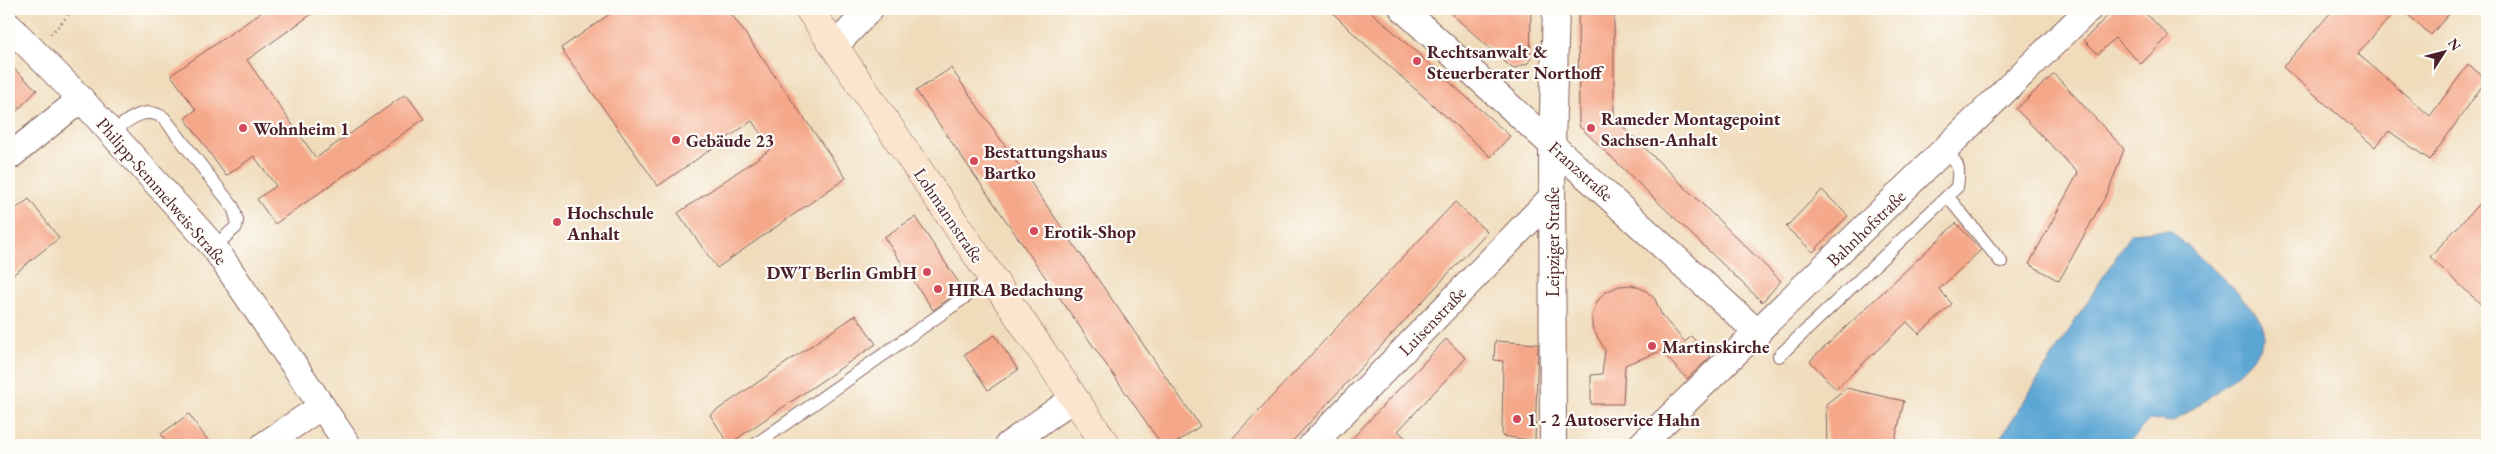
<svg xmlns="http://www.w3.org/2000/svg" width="2496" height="454" font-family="'EB Garamond',serif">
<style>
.water{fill:#5ca6d4;stroke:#536280}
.building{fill:#f5a789}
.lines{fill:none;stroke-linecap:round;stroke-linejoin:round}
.lane-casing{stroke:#84615d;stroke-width:14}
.street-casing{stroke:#84615d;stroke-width:28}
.secondary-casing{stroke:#84615d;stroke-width:29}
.path{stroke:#84615d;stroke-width:3;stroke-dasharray:1 4;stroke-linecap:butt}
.lane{stroke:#fff;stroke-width:12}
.street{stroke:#fff;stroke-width:26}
.secondary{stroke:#fbe5cf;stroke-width:28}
.poi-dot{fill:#d1495b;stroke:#fdfcf7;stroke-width:2}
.labels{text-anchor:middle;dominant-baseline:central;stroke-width:4.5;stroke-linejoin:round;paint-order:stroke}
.poi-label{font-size:18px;font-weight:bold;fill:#4a1f2b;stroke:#fdfcf7;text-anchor:start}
.street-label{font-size:18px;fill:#4a1f2b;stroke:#fdfcf7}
</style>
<rect width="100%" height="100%" fill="#fdfcf7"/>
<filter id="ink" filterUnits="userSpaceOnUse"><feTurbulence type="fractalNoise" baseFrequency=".02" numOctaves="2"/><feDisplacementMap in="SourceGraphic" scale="10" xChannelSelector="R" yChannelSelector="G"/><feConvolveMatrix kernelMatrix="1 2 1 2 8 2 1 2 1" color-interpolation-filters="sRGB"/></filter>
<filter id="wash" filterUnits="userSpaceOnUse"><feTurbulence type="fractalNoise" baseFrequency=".0096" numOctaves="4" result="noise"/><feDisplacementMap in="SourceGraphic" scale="20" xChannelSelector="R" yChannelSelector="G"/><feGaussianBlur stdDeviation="1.12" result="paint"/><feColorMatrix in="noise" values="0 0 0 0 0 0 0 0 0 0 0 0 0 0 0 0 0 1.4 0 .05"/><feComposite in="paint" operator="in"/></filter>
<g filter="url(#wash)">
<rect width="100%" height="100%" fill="#f0dcbb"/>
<path class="water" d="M2170,230C2191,251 2258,304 2264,330C2271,357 2194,409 2173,422L2150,419L2126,445H1996L2131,233Z"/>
<g id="blocks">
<g class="building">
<path d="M266,9H319L247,60L316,158L406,94L424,119L275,224L257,199L276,186L254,156L226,176L185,118L196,110L171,75Z"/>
<path d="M617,9H728L846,178L717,268L678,213L771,149L752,121L658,186L561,48Z"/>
<path d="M1329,9H1368L1510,136L1491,157L1356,36Z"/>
<path d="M1446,9H1531L1530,62L1513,69Z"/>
<path d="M1578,9H1614V118L1781,281L1762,302L1579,126Z"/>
<path d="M2114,9H2141L2169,36L2141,64L2115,38L2098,54L2084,40Z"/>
<path d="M2334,9H2397L2358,54L2430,116L2468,65L2487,79L2430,160L2389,131L2375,147L2283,67Z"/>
<path d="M2401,9H2453L2431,35Z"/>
<path d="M9,64L37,90L9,119Z"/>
<path d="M951,68L1200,426L1173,445H1162L916,91Z"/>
<path d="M2054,74L2124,149L2109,190L2059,281L2029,264L2078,173L2016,109Z"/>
<path d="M1822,190L1848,216L1813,252L1786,227Z"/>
<path d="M2487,195V310L2430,257Z"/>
<path d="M29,199L59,238L9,278V214Z"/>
<path d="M1455,202L1487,232L1289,445H1226Z"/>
<path d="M915,217L963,289L933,310L884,237Z"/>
<path d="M1956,223L1981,250L1939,289L1952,304L1919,334L1907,322L1836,389L1810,361Z"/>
<path d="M1632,285L1645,290L1655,299L1662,316L1685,342L1691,336L1710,357L1687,379L1661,351L1625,365L1623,404H1591V375L1602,374L1605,350L1592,327V316L1597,302L1604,293L1619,286Z"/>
<path d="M856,315L876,344L729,444L710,415Z"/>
<path d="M995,335L1018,370L988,390L964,355Z"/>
<path d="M1446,339L1466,358L1398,431L1414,445H1346Z"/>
<path d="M1495,341L1538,344L1535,441L1502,436L1503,361L1494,360Z"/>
<path d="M1846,388L1904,401L1894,445H1827L1826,404Z"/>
<path d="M189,414L211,445H168L161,434Z"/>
</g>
</g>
</g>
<g filter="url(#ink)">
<use href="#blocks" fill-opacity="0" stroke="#84615d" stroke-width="1"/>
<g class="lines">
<defs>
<g id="lane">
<path d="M112,132C129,120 144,105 164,118L233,207L237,220L236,227L214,247"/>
<path d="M1948,197L2001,262"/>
<path d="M1779,356L1957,187C1960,167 1959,164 1945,150"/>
<path d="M755,445L992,278"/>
</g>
<g id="street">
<path d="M1403,9L1758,333"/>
<path d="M9,26L81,99L214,247L348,445"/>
<path d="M834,47L870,9"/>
<path d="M9,157L81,99"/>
<path d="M264,445L322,406"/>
<path d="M1008,445L1074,398"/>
<path d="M1312,445L1552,197"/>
<path d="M1553,445L1552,144L1556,9"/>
<path d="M1641,445L2089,9"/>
</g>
<path id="secondary" d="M809,9L1106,445"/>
</defs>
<use href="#lane" class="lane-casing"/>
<use href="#street" class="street-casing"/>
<use href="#secondary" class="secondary-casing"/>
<path class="path" d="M51,34L74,9"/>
<use href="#lane" class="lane"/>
<use href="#street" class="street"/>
<use href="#secondary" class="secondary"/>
</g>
</g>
<g class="poi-dot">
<circle cx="1417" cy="61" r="5"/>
<circle cx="243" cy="128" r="5"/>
<circle cx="1591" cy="128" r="5"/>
<circle cx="676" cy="140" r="5"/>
<circle cx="974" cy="161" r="5"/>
<circle cx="557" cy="222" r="5"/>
<circle cx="1034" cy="231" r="5"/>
<circle cx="927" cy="272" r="5"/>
<circle cx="938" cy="289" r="5"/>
<circle cx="1652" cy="346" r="5"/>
<circle cx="1517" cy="419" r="5"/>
</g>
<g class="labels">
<g class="poi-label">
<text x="1427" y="51">Rechtsanwalt &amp;<tspan x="1427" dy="21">Steuerberater Northoff</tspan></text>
<text x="1601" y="118">Rameder Montagepoint<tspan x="1601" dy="21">Sachsen-Anhalt</tspan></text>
<text x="253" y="128">Wohnheim 1</text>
<text x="686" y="140">Gebäude 23</text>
<text x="984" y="151">Bestattungshaus<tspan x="984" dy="21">Bartko</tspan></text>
<text x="567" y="212">Hochschule<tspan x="567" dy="21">Anhalt</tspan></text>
<text x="1044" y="231">Erotik-Shop</text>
<text x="917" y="272" text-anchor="end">DWT Berlin GmbH</text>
<text x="948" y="289">HIRA Bedachung</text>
<text x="1662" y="346">Martinskirche</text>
<text x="1527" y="419">1 - 2 Autoservice Hahn</text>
</g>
<g class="street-label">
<text transform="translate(1581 171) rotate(42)">Franzstraße</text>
<text transform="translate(162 191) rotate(49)">Philipp-Semmelweis-Straße</text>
<text transform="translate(949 215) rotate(56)">Lohmannstraße</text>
<text transform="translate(1866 228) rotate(-44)">Bahnhofstraße</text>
<text transform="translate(1552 242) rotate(-90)">Leipziger Straße</text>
<text transform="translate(1432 321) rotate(-46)">Luisenstraße</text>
</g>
</g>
<rect width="2496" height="454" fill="none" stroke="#fdfcf7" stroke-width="30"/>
<g transform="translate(2444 52) rotate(54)" stroke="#fdfcf7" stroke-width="4" paint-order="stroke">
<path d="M0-4L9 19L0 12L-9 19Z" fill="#4a1f2b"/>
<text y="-8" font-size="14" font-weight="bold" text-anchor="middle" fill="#4a1f2b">N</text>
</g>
</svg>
